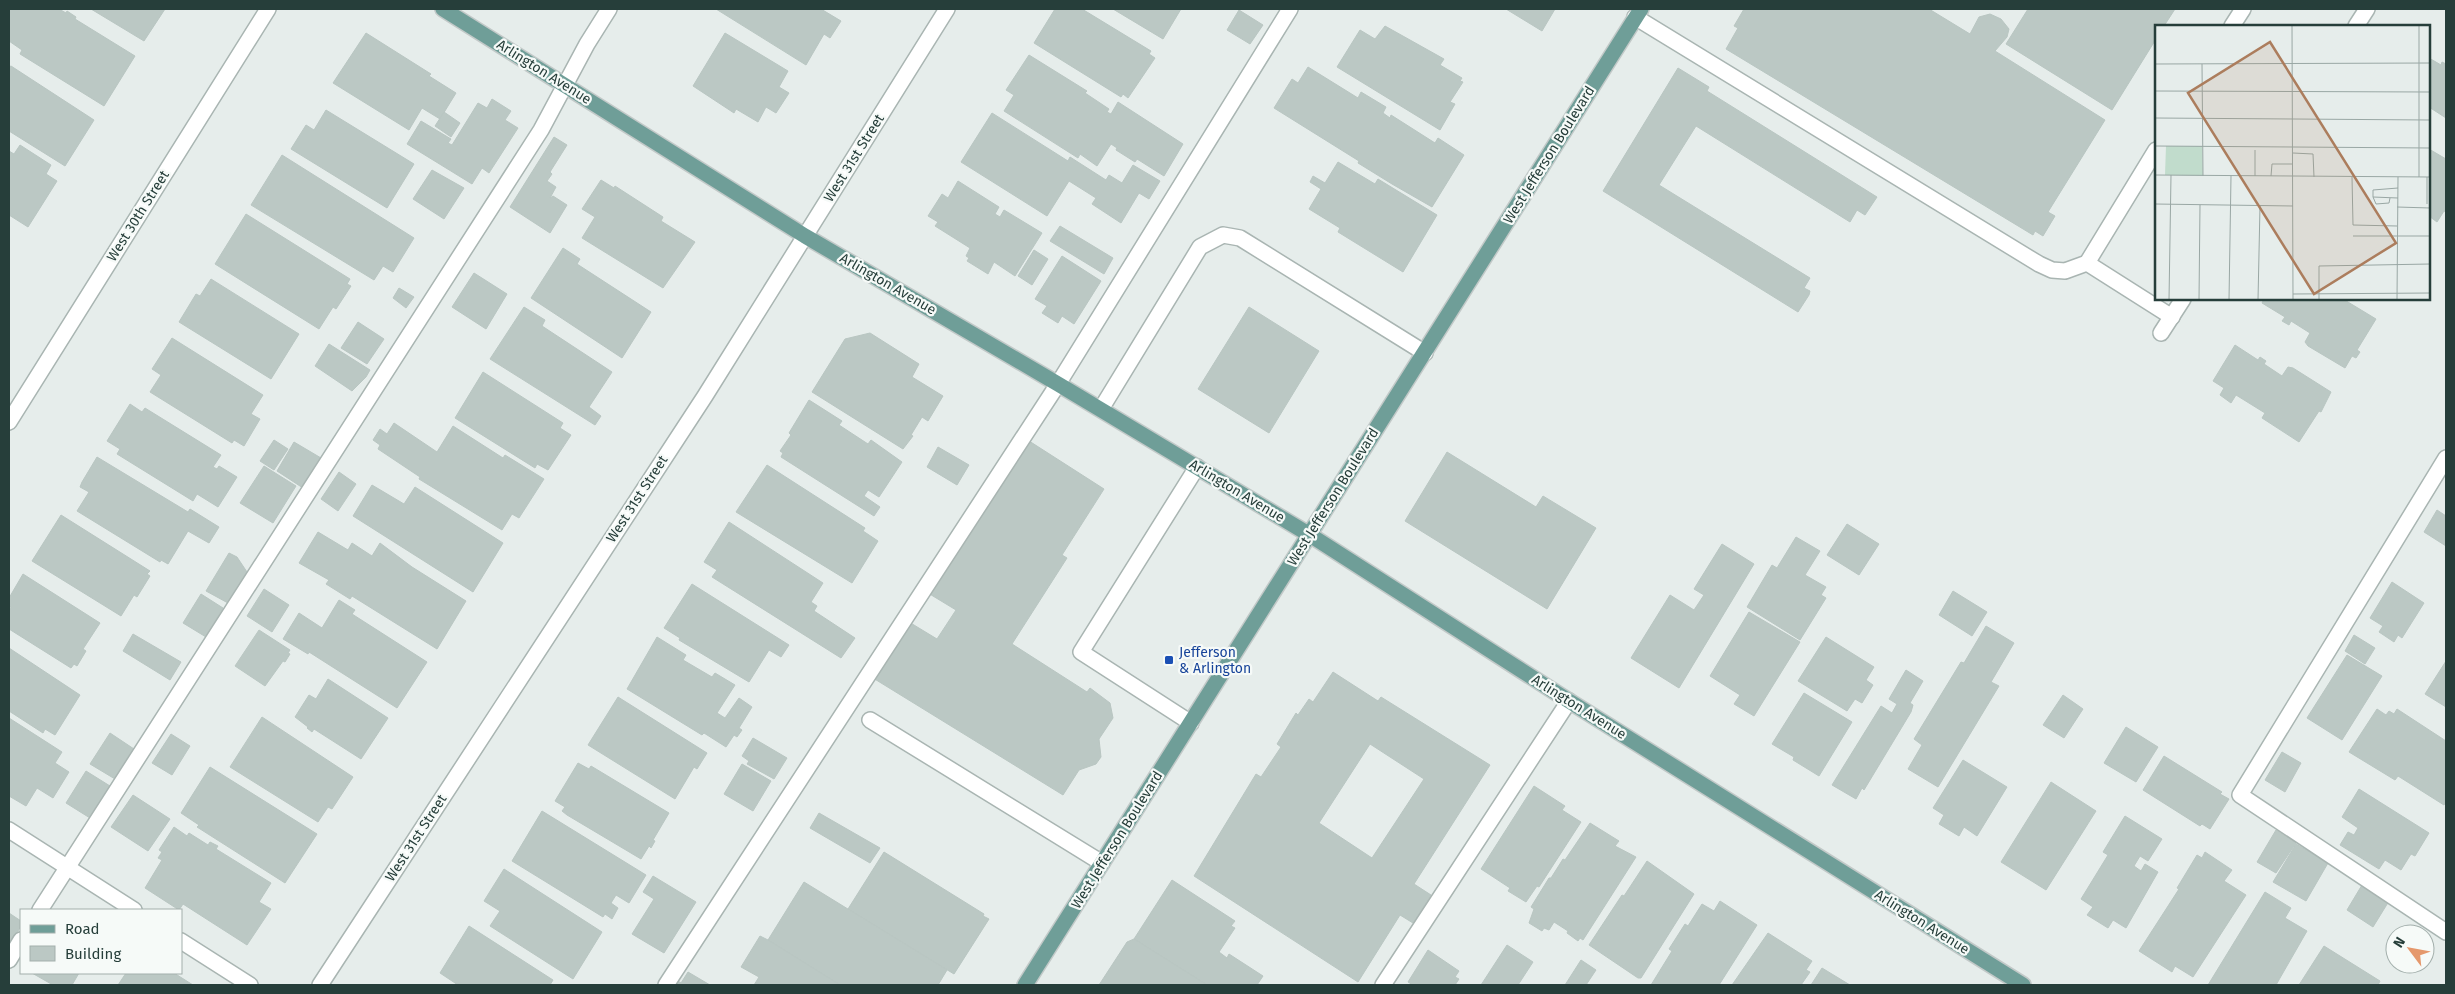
<svg xmlns="http://www.w3.org/2000/svg" width="2455" height="994" font-family="'Fira Sans',sans-serif">
<style>
.building{fill:#bbc8c4;stroke:#b9c6c2;fill-rule:evenodd}
.lines{fill:none;stroke-linecap:round;stroke-linejoin:round}
.minor-casing{stroke:#a9b5b2;stroke-width:18}
.major-casing{stroke:#c2c9c8;stroke-width:18}
.minor{stroke:#fff;stroke-width:15}
.major{stroke:#6f9e98;stroke-width:15}
.transit-dot{fill:#1a4fb4;stroke:#f6faf8;stroke-width:2}
.labels{text-anchor:middle;dominant-baseline:central;stroke-width:4.5;stroke-linejoin:round;paint-order:stroke}
.street-label{font-size:14px;fill:#263e3a;stroke:#f6faf8}
.transit-label{font-size:14px;fill:#164399;stroke:#f6faf8;text-anchor:start}
.inset-road{fill:none;stroke:#99a7a4;stroke-width:1}
.view{fill:#ac7d5d;fill-opacity:0.15;stroke:#ac7d5d;stroke-width:2.5}
.inset-edge{fill:none;stroke:#263e3a;stroke-width:2.5}
</style>
<rect width="100%" height="100%" fill="#e6edeb"/>
<g class="building">
<path d="M9,9H59L66,13L67,11L76,17L75,19L135,56L104,106L20,54L22,50L9,41Z"/>
<path d="M91,9H165L144,41Z"/>
<path d="M716,9H821L841,21L830,38L824,34L806,65Z"/>
<path d="M1055,9H1082L1151,51L1149,54L1155,58L1128,98L1123,94L1121,97L1034,43Z"/>
<path d="M1113,9H1181L1163,39Z"/>
<path d="M1506,9H1555L1542,31Z"/>
<path d="M1744,9H1929L1970,34L1979,17L1990,14L2001,19L2009,29L2007,37L1995,51L2105,120L2048,212L2055,216L2043,236L2035,231L2033,235L1726,49L1738,28L1734,26Z"/>
<path d="M2028,9H2175L2164,26H2156V39L2112,110L2006,44Z"/>
<path d="M1239,10L1263,25L1250,44L1227,30Z"/>
<path d="M1385,26L1444,59L1440,65L1462,78L1460,81L1463,82L1450,102L1455,104L1440,130L1337,67L1360,30L1375,39Z"/>
<path d="M366,33L431,74L429,76L456,93L440,119L422,108L409,130L333,83Z"/>
<path d="M725,33L788,71L779,87L789,93L776,113L766,107L758,122L736,109L734,113L693,86Z"/>
<path d="M1029,55L1087,91L1085,93L1109,109L1107,112L1111,114L1118,102L1183,144L1164,176L1137,159L1135,162L1116,150L1117,148L1111,144L1097,166L1080,154L1078,158L1004,111L1014,95L1006,90Z"/>
<path d="M2429,58L2441,65L2442,62L2446,64V118L2429,107Z"/>
<path d="M11,66L94,120L65,166L9,131V67Z"/>
<path d="M1308,67L1358,98L1361,92L1386,107L1383,113L1390,118L1391,115L1435,143L1438,138L1464,155L1432,207L1392,184L1358,163L1359,161L1274,108L1292,79L1298,83Z"/>
<path d="M1678,68L1709,87L1707,91L1877,197L1865,215L1857,210L1850,222L1696,126L1659,185L1810,278L1804,288L1810,291L1809,295L1798,312L1603,191Z"/>
<path d="M492,99L511,111L505,120L518,128L489,173L482,168L472,184L407,144L421,121L451,139L448,143L452,145L478,103L487,108Z"/>
<path d="M326,110L414,164L387,208L291,149L306,125L314,130Z"/>
<path d="M444,112L460,123L451,137L435,126Z"/>
<path d="M992,113L1068,161L1070,157L1106,180L1109,175L1122,183L1133,165L1160,181L1149,199L1139,193L1121,223L1092,204L1096,198L1069,181L1047,216L961,162Z"/>
<path d="M554,137L567,145L550,172L552,174L547,181L556,187L550,198L553,196L567,205L550,233L510,207Z"/>
<path d="M20,145L51,165L46,174L57,181L28,227L9,215V151L14,154Z"/>
<path d="M2429,149L2446,159V212L2444,211L2437,222L2429,216Z"/>
<path d="M282,155L414,238L393,272L383,266L374,280L251,205Z"/>
<path d="M1338,162L1375,184L1378,179L1437,215L1403,272L1338,232L1340,228L1309,209L1321,189L1310,182L1313,176L1325,183Z"/>
<path d="M432,170L464,188L444,219L413,199Z"/>
<path d="M601,180L614,188L615,186L663,217L661,221L695,242L663,288L582,238L595,217L582,209Z"/>
<path d="M958,181L999,207L995,214L1000,217L1004,210L1042,233L1015,276L994,262L988,274L967,261L969,258L966,256L970,248L935,226L938,222L928,216L942,194L948,198Z"/>
<path d="M246,214L350,279L347,284L351,286L336,309L333,307L319,329L215,264Z"/>
<path d="M1060,226L1113,258L1104,274L1050,241Z"/>
<path d="M563,248L580,259L577,264L651,312L622,358L531,298Z"/>
<path d="M1034,250L1048,259L1032,285L1018,276Z"/>
<path d="M1062,256L1101,281L1074,324L1062,316L1058,323L1042,313L1047,306L1035,299Z"/>
<path d="M474,273L507,294L486,329L452,307Z"/>
<path d="M211,279L299,334L271,379L179,322L196,294L200,296Z"/>
<path d="M399,288L414,297L406,308L393,298Z"/>
<path d="M2264,299H2343L2376,319L2357,350L2360,352L2356,358L2352,356L2345,368L2308,346L2305,342L2310,333L2291,321L2289,325L2282,321L2285,317L2262,303Z"/>
<path d="M524,307L545,320L542,326L612,372L589,407L601,416L595,425L490,359Z"/>
<path d="M1249,307L1319,351L1269,433L1198,389Z"/>
<path d="M358,322L384,339L367,364L341,348Z"/>
<path d="M870,333L919,364L912,377L943,396L928,421L922,417L911,435L913,436L903,449L812,392L845,339Z"/>
<path d="M172,338L263,395L251,414L260,419L244,446L234,440L232,443L150,392L161,375L152,369Z"/>
<path d="M329,344L370,370L366,377L352,391L315,366Z"/>
<path d="M2235,345L2258,360L2260,357L2266,361L2264,364L2282,376L2288,367L2293,368L2331,392L2321,412L2319,411L2299,442L2262,418L2265,413L2236,395L2231,403L2220,395L2224,388L2213,381Z"/>
<path d="M483,372L563,423L560,428L571,435L548,470L537,464L535,468L455,418Z"/>
<path d="M809,400L842,421L839,425L868,444L871,440L902,462L879,497L868,490L864,496L880,507L874,516L781,457L783,453L780,451L791,435L789,433Z"/>
<path d="M130,404L142,412L145,408L221,455L213,467L217,469L219,466L237,477L218,507L197,494L193,501L117,454L120,449L107,441Z"/>
<path d="M394,423L437,452L453,426L503,458L505,455L544,479L519,518L512,514L502,530L419,479L420,477L378,449L380,445L373,440L380,429L387,434Z"/>
<path d="M1026,439L1104,489L1062,555L1067,558L1012,644L1087,692L1090,688L1110,703L1113,718L1099,739L1101,757L1096,764L1079,770L1063,795L873,678L909,622L937,639L956,610L928,593Z"/>
<path d="M274,440L288,449L274,470L260,461Z"/>
<path d="M294,442L321,458L303,488L277,471Z"/>
<path d="M938,447L969,465L957,485L927,467Z"/>
<path d="M1447,452L1536,507L1543,496L1596,528L1547,609L1405,521Z"/>
<path d="M97,457L188,512L190,509L219,527L209,543L188,531L168,564L161,560L160,562L77,511L89,492L80,487L82,482Z"/>
<path d="M767,465L865,528L863,531L878,541L852,583L736,512Z"/>
<path d="M264,466L296,486L273,523L240,503Z"/>
<path d="M339,472L356,484L338,511L321,499Z"/>
<path d="M372,485L404,504L415,487L503,543L473,592L353,516Z"/>
<path d="M2437,510L2446,516V546L2424,532Z"/>
<path d="M61,515L150,571L147,574L150,576L137,597L134,595L121,616L32,561Z"/>
<path d="M729,522L823,583L811,602L817,606L814,611L855,638L841,658L712,577L717,570L704,562Z"/>
<path d="M1847,524L1879,544L1859,575L1827,555Z"/>
<path d="M318,532L348,550L352,543L372,556L380,543L412,567L466,601L437,649L352,596L350,599L326,584L329,580L299,563Z"/>
<path d="M1796,537L1820,551L1805,575L1826,587L1821,595L1826,598L1800,640L1747,607L1772,565L1777,568Z"/>
<path d="M1722,544L1754,564L1679,688L1631,658L1670,595L1694,610L1704,595L1694,589Z"/>
<path d="M229,553L237,557L247,572L228,603L206,591Z"/>
<path d="M23,574L100,623L83,649L86,651L77,666L74,664L71,668L9,629V611L11,607L9,605V598Z"/>
<path d="M2392,582L2424,603L2402,638L2398,635L2394,642L2379,632L2383,626L2370,618Z"/>
<path d="M692,584L789,645L781,657L769,650L749,682L679,640L680,638L664,628Z"/>
<path d="M264,589L289,605L272,632L247,616Z"/>
<path d="M1953,591L1987,612L1972,636L1939,615Z"/>
<path d="M201,594L223,608L206,637L183,623Z"/>
<path d="M339,600L355,610L352,614L427,662L397,708L309,652L308,654L283,639L299,613L322,628Z"/>
<path d="M1749,612L1800,642L1754,716L1734,704L1740,695L1710,676Z"/>
<path d="M1986,626L2014,643L1991,682L1999,686L1938,787L1908,769L1922,745L1914,739L1961,662L1964,663Z"/>
<path d="M259,630L290,650L288,653L290,654L285,662L283,661L265,686L235,666Z"/>
<path d="M133,634L181,662L170,680L123,651Z"/>
<path d="M2354,635L2375,648L2365,664L2345,651Z"/>
<path d="M657,637L686,655L683,660L712,677L715,673L735,685L717,713L725,718L739,698L752,707L739,728L742,730L737,737L734,735L726,747L704,733L702,735L627,689Z"/>
<path d="M1826,637L1874,667L1866,680L1873,685L1862,703L1855,699L1847,711L1798,681Z"/>
<path d="M9,648L80,695L55,735L45,729L43,733L9,711Z"/>
<path d="M2347,655L2382,676L2342,740L2307,718Z"/>
<path d="M2446,661V707L2425,694Z"/>
<path d="M1906,670L1923,681L1910,703L1913,705L1911,712L1864,790L1862,788L1856,799L1832,785L1881,706L1892,713L1897,704L1889,699Z"/>
<path d="M1333,672L1378,701L1381,697L1490,765L1414,884L1431,895L1413,923L1400,915L1358,982L1194,876L1256,774L1261,777L1281,747L1277,744L1296,713L1298,715L1309,699L1313,702ZM1370,744L1424,779L1372,858L1319,823Z"/>
<path d="M328,679L388,718L361,759L314,729L312,732L307,728L308,727L295,717L309,695L316,699Z"/>
<path d="M1804,693L1852,722L1819,776L1793,760L1794,757L1772,744Z"/>
<path d="M2063,695L2083,709L2064,738L2043,725Z"/>
<path d="M618,697L707,753L697,769L694,767L675,799L588,745Z"/>
<path d="M2377,709L2386,715L2389,711L2394,714L2397,709L2446,741V801L2444,805L2398,776L2395,780L2349,752Z"/>
<path d="M262,717L353,777L332,809L328,807L318,822L230,767Z"/>
<path d="M9,718L62,752L55,763L69,772L53,798L37,788L26,806L9,796Z"/>
<path d="M2126,727L2158,747L2136,782L2104,763Z"/>
<path d="M110,733L134,749L115,779L90,764Z"/>
<path d="M171,734L190,746L172,775L152,763Z"/>
<path d="M753,738L787,758L774,779L747,764L749,761L742,756Z"/>
<path d="M2282,752L2301,763L2285,792L2265,780Z"/>
<path d="M2164,756L2222,792L2220,794L2229,799L2210,829L2202,824L2200,826L2143,790Z"/>
<path d="M1963,760L2007,787L1977,836L1964,827L1959,836L1939,824L1944,815L1933,808Z"/>
<path d="M578,763L589,769L591,766L669,813L653,840L655,841L651,848L649,846L641,859L567,815L562,811L565,807L555,801Z"/>
<path d="M742,764L771,781L753,811L724,794Z"/>
<path d="M210,767L317,834L285,883L197,827L199,825L181,813Z"/>
<path d="M86,771L110,786L90,818L66,803Z"/>
<path d="M2051,782L2096,811L2046,890L2001,862Z"/>
<path d="M1534,786L1565,806L1562,810L1581,822L1539,887L1537,886L1526,902L1508,891L1510,888L1481,869Z"/>
<path d="M2359,789L2429,833L2415,856L2411,854L2401,870L2385,860L2379,869L2340,845L2348,832L2354,835L2358,828L2342,817Z"/>
<path d="M133,795L170,819L148,851L111,827Z"/>
<path d="M542,811L646,875L629,903L616,895L611,903L618,908L612,919L605,914L603,917L512,861Z"/>
<path d="M819,813L880,848L870,863L810,828Z"/>
<path d="M2125,816L2162,839L2148,861L2140,856L2134,866L2141,871L2145,864L2158,872L2126,928L2113,920L2108,928L2087,915L2093,907L2081,899L2108,855L2103,852Z"/>
<path d="M1590,823L1619,841L1615,846L1636,857L1583,940L1580,938L1578,941L1567,933L1568,931L1554,922L1549,930L1544,928L1542,931L1529,923L1534,909L1531,907L1549,878H1551L1563,859L1565,860Z"/>
<path d="M174,827L187,836L189,833L208,845L210,842L218,846L216,849L271,883L259,902L271,909L247,945L183,904L179,910L145,888L162,860L158,858L162,852L159,850Z"/>
<path d="M2276,830L2296,843L2276,873L2257,862Z"/>
<path d="M2296,844L2328,863L2306,901L2273,882Z"/>
<path d="M884,852L984,914L983,916L989,919L954,974L848,909Z"/>
<path d="M2205,852L2232,870L2224,881L2246,895L2193,977L2175,966L2172,972L2139,951L2179,889L2177,888L2197,855L2202,858Z"/>
<path d="M1647,861L1694,894L1641,978H1638L1589,945L1622,895L1624,896Z"/>
<path d="M504,869L602,932L573,979L490,926L500,911L484,901Z"/>
<path d="M653,876L696,902L664,953L632,934L654,899L643,892Z"/>
<path d="M1172,880L1235,921L1231,926L1235,928L1219,952L1227,958L1229,954L1263,976L1257,985H1207L1134,939Z"/>
<path d="M804,882L947,970L938,985H840L768,940Z"/>
<path d="M2362,885L2389,901L2373,927L2347,910Z"/>
<path d="M2265,892L2291,908L2285,918L2307,931L2276,985H2208Z"/>
<path d="M1720,901L1757,925L1719,985H1651L1672,951L1669,949L1685,924L1688,926L1702,904L1714,911Z"/>
<path d="M9,913L21,921V926L9,946Z"/>
<path d="M469,926L553,980L550,985H458L440,973Z"/>
<path d="M1768,933L1812,961L1806,970L1810,972L1801,985H1732Z"/>
<path d="M760,936L768,940L840,985H754L759,977L741,967Z"/>
<path d="M1134,939L1207,985H1099L1127,942Z"/>
<path d="M1507,945L1533,962L1518,985H1481Z"/>
<path d="M2324,946L2380,981L2378,985H2299Z"/>
<path d="M1428,950L1459,971L1455,977L1459,979L1455,985H1413L1408,982Z"/>
<path d="M1581,960L1596,970L1586,985H1565Z"/>
<path d="M1822,968L1850,985H1811Z"/>
<path d="M688,972L710,985H675L678,981L681,983Z"/>
<path d="M32,973H79L72,985H53Z"/>
<path d="M126,973H174L193,985H118Z"/>
</g>
<g class="lines">
<defs>
<g id="minor">
<path d="M1635,17L2039,264L2052,270L2065,271L2087,263L2156,150"/>
<path d="M2232,26L2243,9"/>
<path d="M2356,26L2367,9"/>
<path d="M2087,263L2172,317"/>
<path d="M2161,333L2183,299"/>
<path d="M1101,409L1200,247L1223,235L1240,238L1425,353"/>
<path d="M9,422L268,9"/>
<path d="M2446,458L2240,795L2446,932"/>
<path d="M870,720L1102,863"/>
<path d="M1191,723L1081,652L1197,467"/>
<path d="M9,830L134,910"/>
<path d="M40,910L541,130L587,44L609,9"/>
<path d="M181,941L250,985"/>
<path d="M9,960L21,940"/>
<path d="M320,985L705,396L947,9"/>
<path d="M666,985L1058,384L1290,9"/>
<path d="M1383,985L1569,701"/>
</g>
<g id="major">
<path d="M443,9L805,236L1058,384L1310,535L1569,701L2023,985"/>
<path d="M1025,985L1641,9"/>
</g>
</defs>
<use href="#minor" class="minor-casing"/>
<use href="#major" class="major-casing"/>
<use href="#minor" class="minor"/>
<use href="#major" class="major"/>
</g>
<rect class="transit-dot" x="1164" y="655" width="10" height="10" rx="2.5"/>
<g class="labels">
<g class="street-label">
<text transform="translate(544 72) rotate(32)">Arlington Avenue</text>
<text transform="translate(1549 155) rotate(-58)">West Jefferson Boulevard</text>
<text transform="translate(854 158) rotate(-58)">West 31st Street</text>
<text transform="translate(138 216) rotate(-58)">West 30th Street</text>
<text transform="translate(888 284) rotate(30)">Arlington Avenue</text>
<text transform="translate(1237 491) rotate(31)">Arlington Avenue</text>
<text transform="translate(1333 497) rotate(-58)">West Jefferson Boulevard</text>
<text transform="translate(637 499) rotate(-57)">West 31st Street</text>
<text transform="translate(1579 707) rotate(32)">Arlington Avenue</text>
<text transform="translate(416 838) rotate(-57)">West 31st Street</text>
<text transform="translate(1117 840) rotate(-58)">West Jefferson Boulevard</text>
<text transform="translate(1922 922) rotate(32)">Arlington Avenue</text>
</g>
<g class="transit-label">
<text x="1179" y="652">Jefferson<tspan x="1179" dy="16">&amp; Arlington</tspan></text>
</g>
</g>
<g transform="translate(2155 25)">
<rect width="275" height="275" fill="#e6edeb"/>
<path d="M11,121H47L48,151L10,150Z" fill="#c1dccc"/>
<path class="inset-road" d="M137,0L138,275M264,0V152M0,39L275,38M47,39L48,151M0,66L275,67M0,93L275,95M0,121L275,123M100,125V151M138,128L158,129L159,152M0,150L275,152M116,151L117,139H138M197,152L198,200L242,201M272,152V179M218,172L221,179L234,178L235,173M243,173L218,172V165L243,163M0,179L138,181M242,182L275,183M198,211H275M138,269L275,268M14,275L16,150M44,275L45,180M74,275L76,151M103,275L105,181M164,275V241L275,239M242,275L243,152"/>
<path class="view" d="M115,17L241,218L159,269L33,68Z"/>
<rect width="275" height="275" class="inset-edge"/>
</g>
<rect width="2455" height="994" fill="none" stroke="#263e3a" stroke-width="20"/>
<rect x="20" y="909" width="162" height="65" fill="#f6faf8" stroke="#a3afac"/>
<rect x="30" y="925" width="25" height="8" fill="#6f9e98" stroke="#a3afac"/>
<text x="65" y="934" font-size="15" fill="#263e3a">Road</text>
<rect x="30" y="946" width="25" height="15" fill="#bbc8c4" stroke="#a3afac"/>
<text x="65" y="959" font-size="15" fill="#263e3a">Building</text>
<g transform="translate(2410 949) rotate(302)"><circle r="24" fill="#f6faf8" stroke="#a3afac"/>
<path d="M0-4L9 19L0 12L-9 19Z" fill="#e5986c"/>
<text y="-8" font-size="14" font-weight="bold" text-anchor="middle" fill="#263e3a">N</text>
</g>
</svg>
